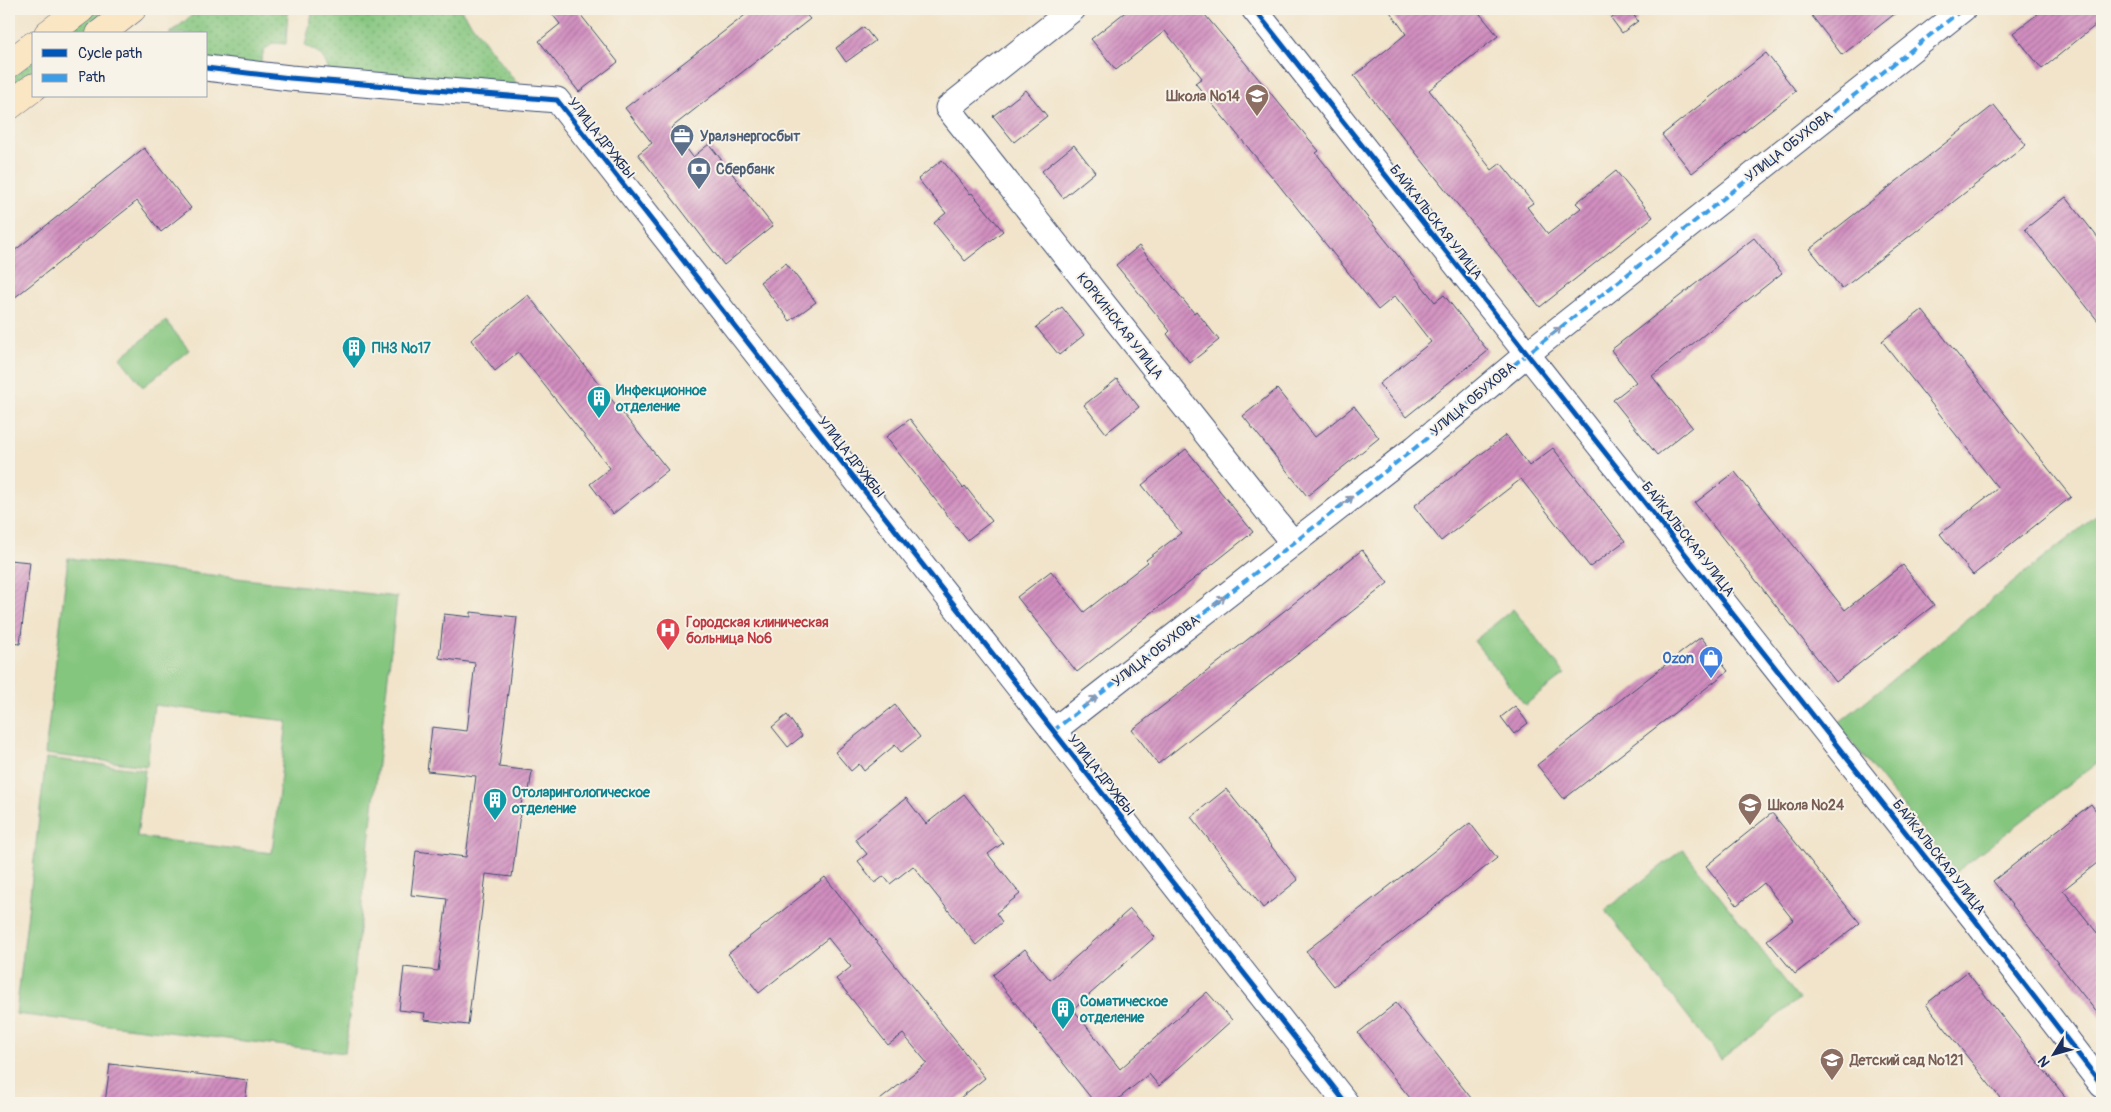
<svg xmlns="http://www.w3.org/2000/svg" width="2111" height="1112" font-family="Pangolin,sans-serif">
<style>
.grass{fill:url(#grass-dots);stroke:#507a6e}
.park{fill:#85c67f;stroke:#507a6e}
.building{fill:url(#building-hatch)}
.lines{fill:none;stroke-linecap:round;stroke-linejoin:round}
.street-casing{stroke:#3b4a6e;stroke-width:27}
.secondary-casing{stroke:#3b4a6e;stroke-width:29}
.street{stroke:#fff;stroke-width:25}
.secondary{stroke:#fbe6c4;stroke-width:28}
.quiet{stroke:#3b9de6;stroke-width:4;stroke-dasharray:8 4;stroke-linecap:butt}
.cycleway-casing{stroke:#f7f3e8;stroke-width:8}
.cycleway{stroke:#0057b8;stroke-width:5}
.oneway{stroke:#8d97ae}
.labels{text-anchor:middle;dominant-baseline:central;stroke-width:4;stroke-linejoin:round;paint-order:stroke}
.education-label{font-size:14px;font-weight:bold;fill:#785e54;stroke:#f7f3e8;text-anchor:start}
.service-label{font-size:14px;font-weight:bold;fill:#4e5e75;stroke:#f7f3e8;text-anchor:start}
.street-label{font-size:14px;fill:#1b2f5e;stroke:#f7f3e8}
.culture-label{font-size:14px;font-weight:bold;fill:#0d838f;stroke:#f7f3e8;text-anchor:start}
.health-label{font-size:14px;font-weight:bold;fill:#be3a42;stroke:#f7f3e8;text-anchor:start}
.shop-label{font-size:14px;font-weight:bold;fill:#366cbe;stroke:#f7f3e8;text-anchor:end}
</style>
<defs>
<pattern id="grass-dots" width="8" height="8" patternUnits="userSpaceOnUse" patternTransform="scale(1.25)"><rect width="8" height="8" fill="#85c67f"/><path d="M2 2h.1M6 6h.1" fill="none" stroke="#6ca16b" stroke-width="1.8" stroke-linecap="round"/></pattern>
<pattern id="building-hatch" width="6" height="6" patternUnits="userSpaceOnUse" patternTransform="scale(1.25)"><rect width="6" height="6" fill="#d18ebf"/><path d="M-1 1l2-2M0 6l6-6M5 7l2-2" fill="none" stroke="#a9749e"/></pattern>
</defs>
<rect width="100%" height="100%" fill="#f7f3e8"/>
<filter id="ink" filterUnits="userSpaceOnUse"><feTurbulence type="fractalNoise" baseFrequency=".02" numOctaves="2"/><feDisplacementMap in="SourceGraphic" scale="10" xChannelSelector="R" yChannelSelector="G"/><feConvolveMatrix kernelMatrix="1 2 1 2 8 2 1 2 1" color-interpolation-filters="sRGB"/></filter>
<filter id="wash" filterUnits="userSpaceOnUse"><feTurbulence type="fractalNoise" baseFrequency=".0096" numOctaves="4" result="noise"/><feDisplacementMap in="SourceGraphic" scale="20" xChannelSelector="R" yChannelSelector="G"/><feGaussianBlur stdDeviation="1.12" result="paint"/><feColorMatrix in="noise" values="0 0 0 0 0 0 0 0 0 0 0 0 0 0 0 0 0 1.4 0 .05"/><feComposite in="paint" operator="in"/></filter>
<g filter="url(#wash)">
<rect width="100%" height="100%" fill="#f1e4ca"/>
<g class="grass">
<path d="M96,9H119L87,34H64Z"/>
<path d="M200,9H288L286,44L274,43L264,50L259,69L206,62V34H169Z"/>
<path d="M313,9H460L522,90L330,74C324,57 322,53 305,46Z"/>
<path d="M34,57V75L9,95V77Z"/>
</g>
<g class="park">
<path d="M166,321L189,350L143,387L120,358Z"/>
<path d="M2102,511V759L1956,872L1837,724Z"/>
<path d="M68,558L397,597L345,1053L16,1014L46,758L145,770L137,837L272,853L287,721L154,705L147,766L45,754Z"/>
<path d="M1513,609L1565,674L1525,705L1474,641Z"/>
<path d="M1683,849L1799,999L1721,1059L1605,910Z"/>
</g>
<g id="blocks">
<g class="building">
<path d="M548,9H576L618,62L579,92L539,41L560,24Z"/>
<path d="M753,9H801L810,19L671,128L693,157L709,144L773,226L724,265L638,154L652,143L625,108Z"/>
<path d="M1129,9H1200L1319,151L1316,153L1435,302L1444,295L1488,351L1406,417L1379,384L1431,342L1395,296L1378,310L1278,184L1195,83L1202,78L1165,31L1116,70L1091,39Z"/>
<path d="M1388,9H1476L1498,36L1429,90L1492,170L1501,163L1533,203L1527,207L1548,234L1581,208L1576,203L1616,171L1653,217L1540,307L1354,76L1406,34Z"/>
<path d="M1623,9H1629L1638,21L1622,33L1611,18Z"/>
<path d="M1821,9H1901L1842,55L1812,16Z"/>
<path d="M2044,9H2102V20L2042,69L2013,33Z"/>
<path d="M864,27L875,41L846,62L836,48Z"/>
<path d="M1766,53L1796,91L1692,173L1662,135Z"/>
<path d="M1026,90L1047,116L1014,142L993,116Z"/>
<path d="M1994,105L2026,145L1842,289L1810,249Z"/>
<path d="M1074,145L1095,172L1063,198L1042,171Z"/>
<path d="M144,148L191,208L161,232L137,201L9,302V255Z"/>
<path d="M942,160L970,194L972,193L1003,231L965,261L934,223L946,213L918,179Z"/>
<path d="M2066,197L2102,243V326L2025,229Z"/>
<path d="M1754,238L1782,273L1652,376L1692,427L1657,455L1613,400L1636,382L1611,350Z"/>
<path d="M1139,246L1194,313L1196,311L1219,340L1190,363L1167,334L1170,331L1116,265Z"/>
<path d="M786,263L816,302L790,321L760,282Z"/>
<path d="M528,295L668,470L613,514L590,484L610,468L518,352L495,371L471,340Z"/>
<path d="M1062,307L1084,335L1059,355L1036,327Z"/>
<path d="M1922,310L2071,497L1973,575L1940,534L1998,488L1882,341Z"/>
<path d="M1117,379L1139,407L1106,433L1084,405Z"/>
<path d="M1277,389L1315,437L1354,406L1379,438L1307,496L1243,416Z"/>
<path d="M910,419L963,488L965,486L992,521L967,540L886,437Z"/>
<path d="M1506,435L1529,466L1553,448L1625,541L1590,567L1521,479L1441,541L1414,506Z"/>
<path d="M1186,449L1253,532L1077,672L1017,597L1051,571L1084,612L1148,562L1146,560L1181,533L1142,485Z"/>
<path d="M1735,472L1845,610L1903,565L1934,605L1836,682L1695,503Z"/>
<path d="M1362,550L1388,583L1158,764L1132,730Z"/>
<path d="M9,560L30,562L20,644L9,643Z"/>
<path d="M471,612L517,617L499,767L532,771L529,791L523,790L512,877L486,874L468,1025L424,1020L425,1013L399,1010L404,967L438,971L447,899L411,895L416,851L466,857L476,776L427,771L432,727L467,731L475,663L439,658L444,614L471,617Z"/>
<path d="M1701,637L1728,671L1564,799L1537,765Z"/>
<path d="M895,705L920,737L901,752L895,745L864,771L859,764L851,771L835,752Z"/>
<path d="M1515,706L1528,723L1514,734L1501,717Z"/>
<path d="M787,715L802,736L788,747L772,727Z"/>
<path d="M1226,789L1298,880L1263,908L1191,817Z"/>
<path d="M964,794L1003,843L988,854L1020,894L996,913L1002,922L976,945L913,866L890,884L884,876L875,883L858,861L867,854L855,839L906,798L926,824Z"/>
<path d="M2091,804L2102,819V859L2063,890L2102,939V1019L1993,881Z"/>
<path d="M1772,813L1860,923L1795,974L1767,940L1793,920L1764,883L1737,905L1706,866Z"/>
<path d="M1470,823L1497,858L1334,986L1306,951Z"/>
<path d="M825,877L985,1078L954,1103H876L927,1063L903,1034L888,1045L836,979L851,967L828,938L759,993L728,954Z"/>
<path d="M1130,909L1155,937L1073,1009L1120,1069L1207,992L1232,1020L1159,1086L1149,1074L1113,1103H1095L993,975L1025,949L1050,980Z"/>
<path d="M1967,972L2070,1103H2004L1969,1059L1926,1004Z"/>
<path d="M1396,1003L1475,1103H1414L1358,1033Z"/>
<path d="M110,1064L248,1080L245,1103H105Z"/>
</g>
</g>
</g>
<g filter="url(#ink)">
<use href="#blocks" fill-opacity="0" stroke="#3b4a6e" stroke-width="1"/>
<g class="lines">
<defs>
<g id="street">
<path d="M1073,9L948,108L1293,543"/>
<path d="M1254,9L1975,920L2102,1085"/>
<path d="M206,68L290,78L557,100L1346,1103"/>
<path d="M1053,731L1415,448L1527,354L1963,9"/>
</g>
<g id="secondary">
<path d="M48,34L81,9"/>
<path d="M100,34L132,9"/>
<path d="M9,64L34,45"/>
<path d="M9,106L34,87"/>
</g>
</defs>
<use href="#street" class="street-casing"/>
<use href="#secondary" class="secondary-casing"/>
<use href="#street" class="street"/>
<use href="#secondary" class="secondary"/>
<path class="quiet" d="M1053,731L1415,448L1527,354L1963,9"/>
<defs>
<g id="cycleway">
<path d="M1254,9L1975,920L2102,1085"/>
<path d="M206,68L290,78L557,100L1346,1103"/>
</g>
</defs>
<use href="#cycleway" class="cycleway-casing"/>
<use href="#cycleway" class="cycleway"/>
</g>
<defs><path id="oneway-shaft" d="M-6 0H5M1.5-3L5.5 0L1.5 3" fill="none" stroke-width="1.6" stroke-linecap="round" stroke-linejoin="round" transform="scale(1.25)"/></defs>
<g class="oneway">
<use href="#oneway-shaft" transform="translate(1555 332) rotate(-38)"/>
<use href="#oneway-shaft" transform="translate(1347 501) rotate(-38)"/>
<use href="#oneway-shaft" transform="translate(1219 601) rotate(-38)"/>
<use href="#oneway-shaft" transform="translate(1091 701) rotate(-38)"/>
</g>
</g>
<defs>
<symbol id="school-pin" viewBox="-11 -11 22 30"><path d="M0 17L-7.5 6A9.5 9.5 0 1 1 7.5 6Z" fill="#8d6e63" stroke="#f7f3e8"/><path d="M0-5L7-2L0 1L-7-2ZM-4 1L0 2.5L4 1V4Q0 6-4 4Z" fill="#fff"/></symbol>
<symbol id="office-pin" viewBox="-11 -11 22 30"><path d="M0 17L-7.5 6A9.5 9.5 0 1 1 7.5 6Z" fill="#5c6f8a" stroke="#f7f3e8"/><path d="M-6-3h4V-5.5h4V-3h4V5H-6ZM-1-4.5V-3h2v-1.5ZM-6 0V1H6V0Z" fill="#fff"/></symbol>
<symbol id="bank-pin" viewBox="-11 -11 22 30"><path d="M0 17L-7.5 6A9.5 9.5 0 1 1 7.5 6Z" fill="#5c6f8a" stroke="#f7f3e8"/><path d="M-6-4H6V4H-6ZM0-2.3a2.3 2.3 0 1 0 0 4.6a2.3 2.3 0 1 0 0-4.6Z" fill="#fff"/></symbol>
<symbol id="building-pin" viewBox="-11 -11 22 30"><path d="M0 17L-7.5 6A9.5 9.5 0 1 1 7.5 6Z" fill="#0f9aa8" stroke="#f7f3e8"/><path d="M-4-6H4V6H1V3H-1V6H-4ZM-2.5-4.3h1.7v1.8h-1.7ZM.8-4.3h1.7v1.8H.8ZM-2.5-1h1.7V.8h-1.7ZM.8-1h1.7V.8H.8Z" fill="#fff"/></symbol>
<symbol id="hospital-pin" viewBox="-11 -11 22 30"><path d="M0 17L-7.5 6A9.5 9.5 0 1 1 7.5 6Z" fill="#e0444e" stroke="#f7f3e8"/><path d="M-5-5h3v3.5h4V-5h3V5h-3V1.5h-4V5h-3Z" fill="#fff"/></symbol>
<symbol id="shop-pin" viewBox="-11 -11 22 30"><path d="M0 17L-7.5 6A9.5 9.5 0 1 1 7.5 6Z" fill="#3f7fe0" stroke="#f7f3e8"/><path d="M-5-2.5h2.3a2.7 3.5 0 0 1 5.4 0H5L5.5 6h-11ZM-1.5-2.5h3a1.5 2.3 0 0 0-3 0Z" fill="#fff"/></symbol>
</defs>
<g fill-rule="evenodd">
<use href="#school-pin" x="1243" y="82" width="28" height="38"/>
<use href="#office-pin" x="668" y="122" width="28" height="38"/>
<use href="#bank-pin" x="685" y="155" width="28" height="38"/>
<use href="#building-pin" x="340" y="334" width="28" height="38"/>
<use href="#building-pin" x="585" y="384" width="28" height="38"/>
<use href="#hospital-pin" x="654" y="616" width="28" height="38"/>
<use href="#shop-pin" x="1697" y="644" width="28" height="38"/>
<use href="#building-pin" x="481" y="786" width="28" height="38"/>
<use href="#school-pin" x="1736" y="791" width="28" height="38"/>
<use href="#building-pin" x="1049" y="995" width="28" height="38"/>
<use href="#school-pin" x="1818" y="1046" width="28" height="38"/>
</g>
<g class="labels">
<g class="education-label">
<text x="1240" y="96" text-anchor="end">Школа №14</text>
<text x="1768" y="805">Школа №24</text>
<text x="1850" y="1060">Детский сад №121</text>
</g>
<g class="service-label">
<text x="700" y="136">Уралэнергосбыт</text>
<text x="716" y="169">Сбербанк</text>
</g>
<g class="street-label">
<text transform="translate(601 138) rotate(52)">УЛИЦА ДРУЖБЫ</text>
<text transform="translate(1789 146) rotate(-38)">УЛИЦА ОБУХОВА</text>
<text transform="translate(1436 222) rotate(52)">БАЙКАЛЬСКАЯ УЛИЦА</text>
<text transform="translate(1120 326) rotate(52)">КОРКИНСКАЯ УЛИЦА</text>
<text transform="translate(1473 399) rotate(-40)">УЛИЦА ОБУХОВА</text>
<text transform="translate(851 457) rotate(52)">УЛИЦА ДРУЖБЫ</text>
<text transform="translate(1688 539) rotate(52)">БАЙКАЛЬСКАЯ УЛИЦА</text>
<text transform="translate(1156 651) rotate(-38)">УЛИЦА ОБУХОВА</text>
<text transform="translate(1101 775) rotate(52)">УЛИЦА ДРУЖБЫ</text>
<text transform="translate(1939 857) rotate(52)">БАЙКАЛЬСКАЯ УЛИЦА</text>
</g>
<g class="culture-label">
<text x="372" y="348">ПНЗ №17</text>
<text x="616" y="390">Инфекционное<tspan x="616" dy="16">отделение</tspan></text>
<text x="512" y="792">Отоларингологическое<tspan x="512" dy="16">отделение</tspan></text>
<text x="1080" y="1001">Соматическое<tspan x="1080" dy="16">отделение</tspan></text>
</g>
<g class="health-label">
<text x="686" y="622">Городская клиническая<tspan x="686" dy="16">больница №6</tspan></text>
</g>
<g class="shop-label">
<text x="1694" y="658">Ozon</text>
</g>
</g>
<rect width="2111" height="1112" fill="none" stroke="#f7f3e8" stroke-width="30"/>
<rect x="32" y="32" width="175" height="65" fill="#f7f3e8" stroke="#9fa5b1"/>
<rect x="42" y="49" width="25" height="8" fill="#0057b8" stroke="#9fa5b1"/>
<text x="78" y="58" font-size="15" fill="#1b2f5e">Cycle path</text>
<rect x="42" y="74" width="25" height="8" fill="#3b9de6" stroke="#9fa5b1"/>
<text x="78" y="82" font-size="15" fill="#1b2f5e">Path</text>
<g transform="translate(2054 1054) rotate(233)" stroke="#f7f3e8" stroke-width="4" paint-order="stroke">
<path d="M0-4L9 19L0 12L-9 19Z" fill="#1b2f5e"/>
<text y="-8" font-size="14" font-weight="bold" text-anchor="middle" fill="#1b2f5e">N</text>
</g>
</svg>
